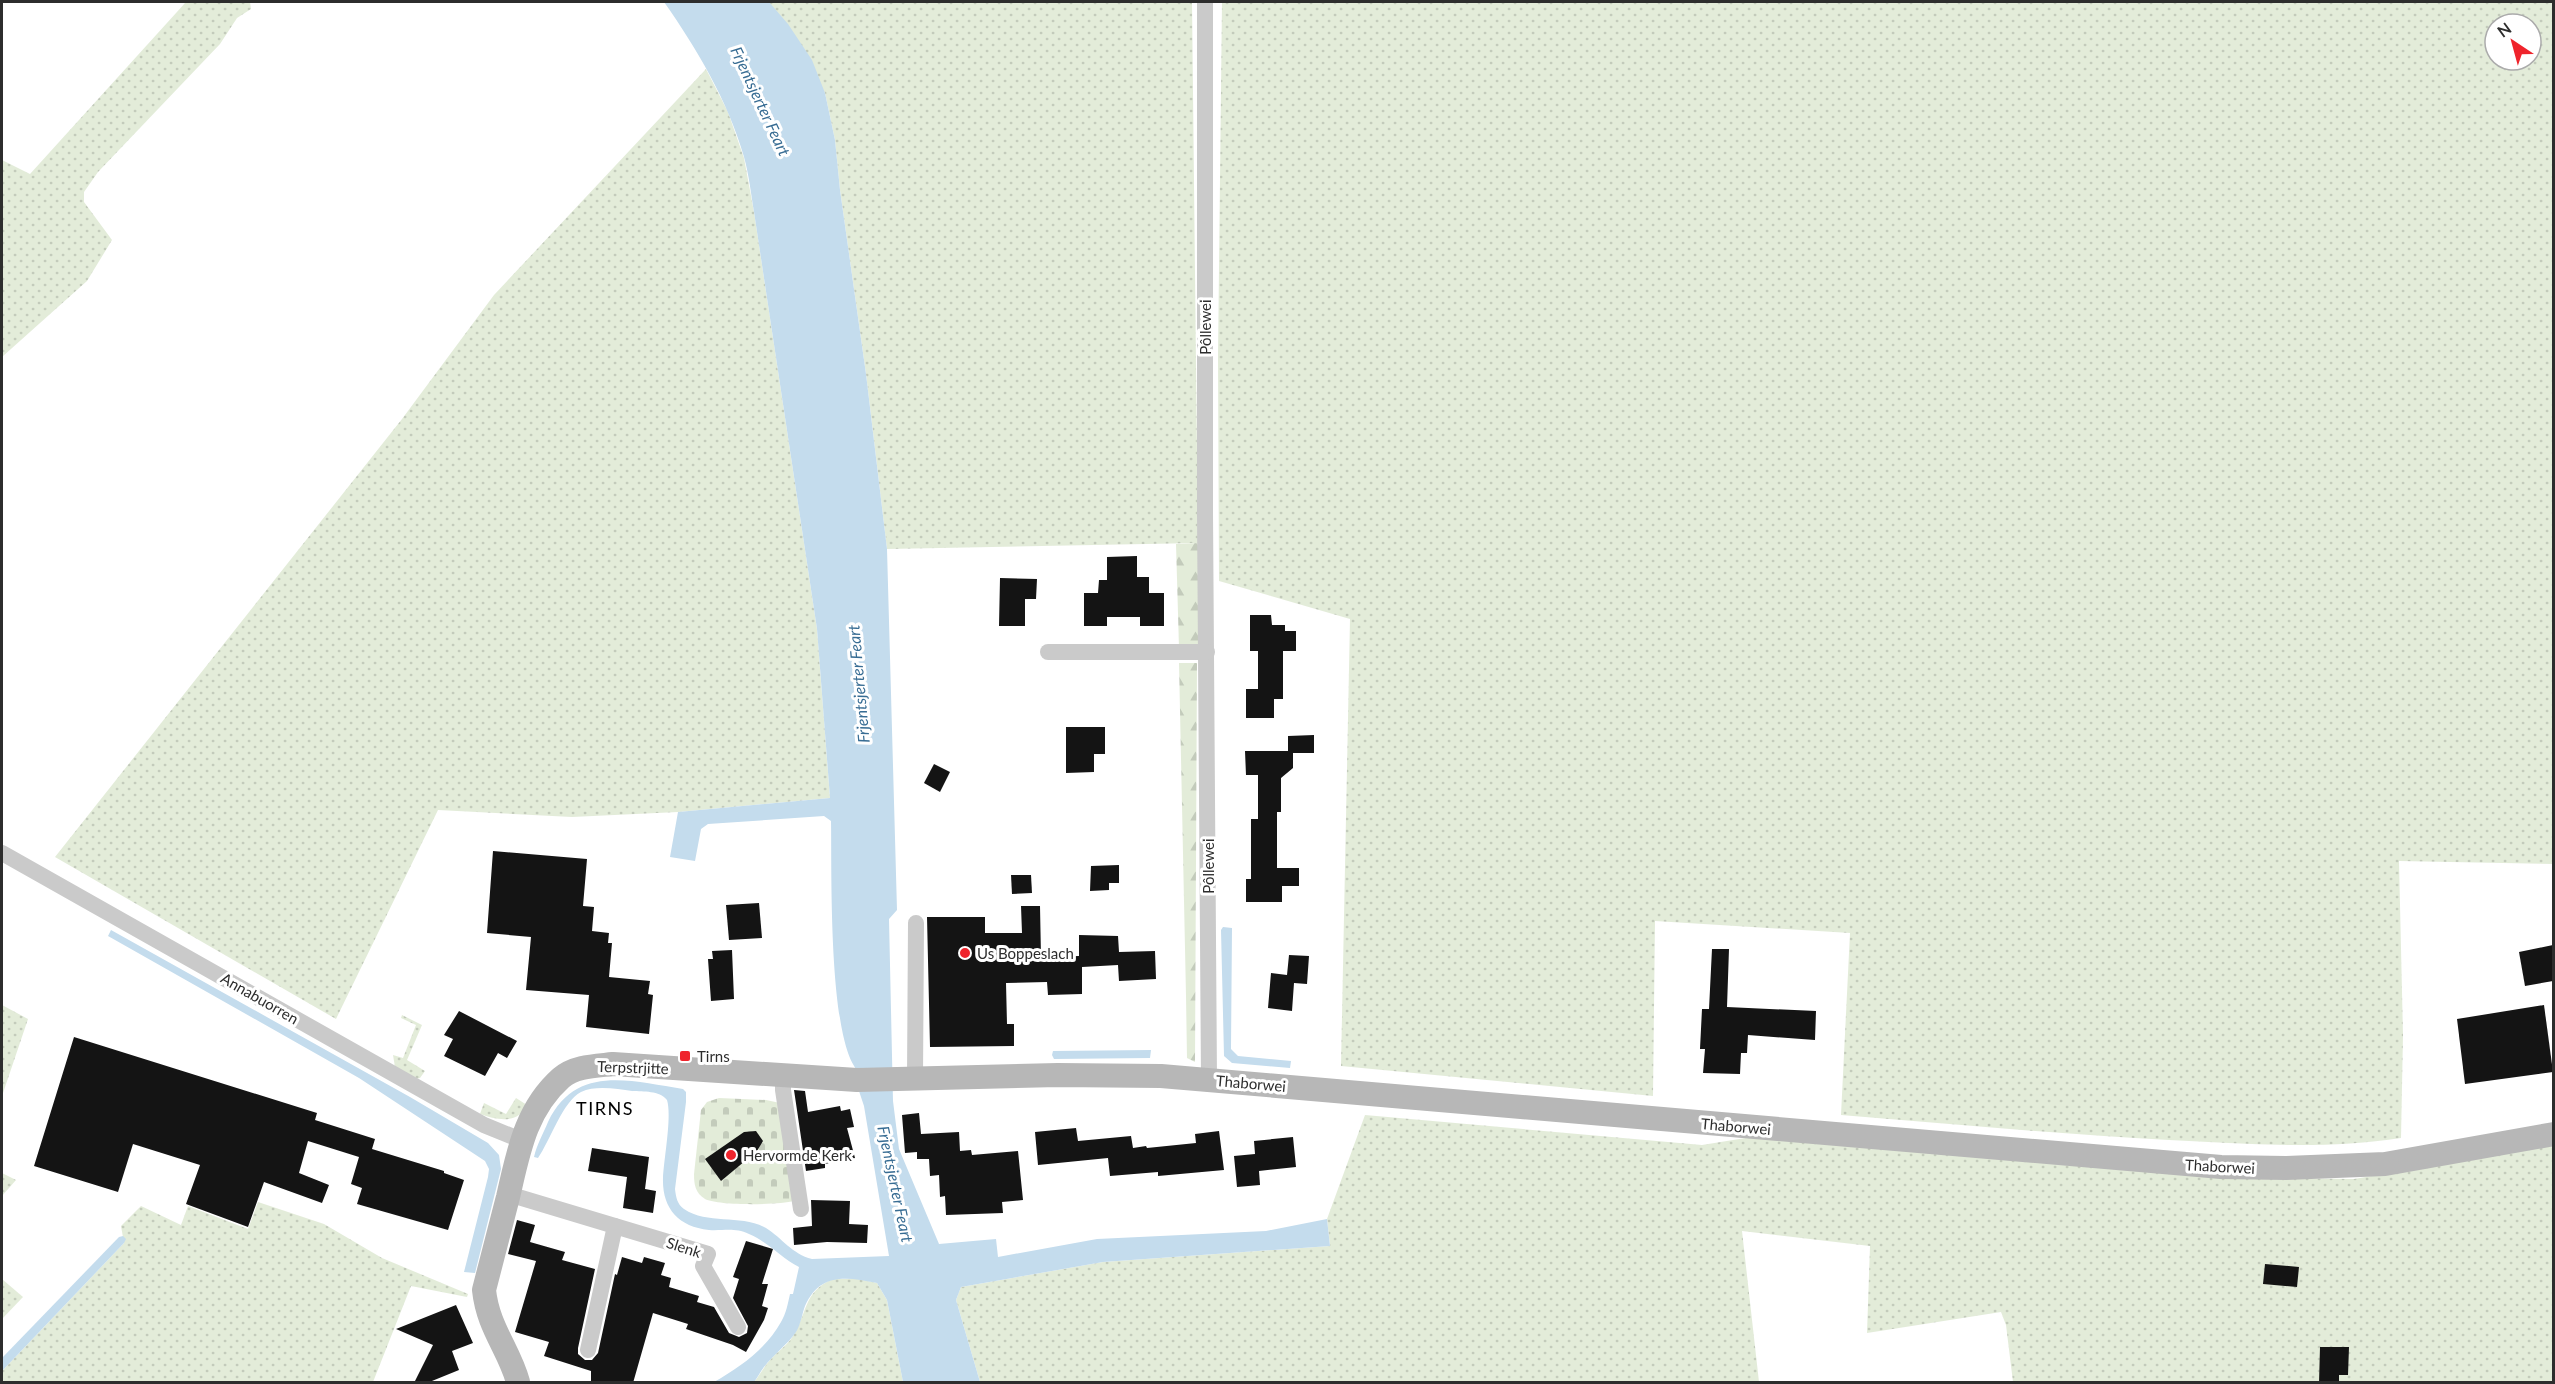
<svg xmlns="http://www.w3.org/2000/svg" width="2555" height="1384" font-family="Lato,sans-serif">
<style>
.green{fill:url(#green-dots);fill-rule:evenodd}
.forest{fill:url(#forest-firs)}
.cemetery{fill:url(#cemetery-stones)}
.water{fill:#c4dced}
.building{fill:#141414}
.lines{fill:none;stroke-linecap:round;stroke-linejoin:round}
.street{stroke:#cacaca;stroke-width:16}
.secondary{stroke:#b7b7b7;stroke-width:24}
.poi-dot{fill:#ef242c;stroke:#fff;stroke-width:2}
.labels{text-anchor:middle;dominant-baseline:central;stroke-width:6;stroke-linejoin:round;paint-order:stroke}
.street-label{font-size:15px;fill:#2d2d2d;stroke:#fff}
.poi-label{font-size:15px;fill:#2d2d2d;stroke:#fff;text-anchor:start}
.water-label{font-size:16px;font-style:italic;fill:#376c93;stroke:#fff}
.quarter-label{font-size:18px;letter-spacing:1.5px;fill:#000;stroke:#fff}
</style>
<defs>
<pattern id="green-dots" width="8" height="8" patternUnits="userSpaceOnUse" patternTransform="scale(1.5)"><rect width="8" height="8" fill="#e3ecd9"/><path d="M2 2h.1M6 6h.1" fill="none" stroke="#c3cbbb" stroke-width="1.8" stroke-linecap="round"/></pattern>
<pattern id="forest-firs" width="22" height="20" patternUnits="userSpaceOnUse" patternTransform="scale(1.5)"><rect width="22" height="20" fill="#e3ecd9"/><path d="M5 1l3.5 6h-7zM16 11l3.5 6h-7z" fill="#c3cbbb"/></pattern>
<pattern id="cemetery-stones" width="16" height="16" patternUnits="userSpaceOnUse" patternTransform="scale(1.5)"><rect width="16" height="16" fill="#e3ecd9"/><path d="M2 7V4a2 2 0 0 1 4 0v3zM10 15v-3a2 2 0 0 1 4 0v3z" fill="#c3cbbb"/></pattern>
</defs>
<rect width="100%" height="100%" fill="#fff"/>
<g class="green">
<path d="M186,2H250L251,9L237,18L220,44L98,172L84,192V202L112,240L87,281L2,357V160L30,174Z"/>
<path d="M769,2H1192L1198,543L887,549L866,374L840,190L835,140L825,93Z"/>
<path d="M1222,2H2553V864L2399,861L2403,1035L2401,1138C2325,1150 2246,1144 2169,1140C2059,1134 1950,1124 1841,1115L1850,933L1655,921L1653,1096L1341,1066L1350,619L1219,581L1218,357ZM2495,24H2531V60H2495Z"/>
<path d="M706,69L728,112L744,158L754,212L817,629L830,798L678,812L572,817L438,810L336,1019L55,857L402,419L494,295Z"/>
<path d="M2,1005L28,1019L2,1096Z"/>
<path d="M402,1015L422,1025L407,1060L425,1071L420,1078L416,1079L395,1067L393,1055L403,1058L416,1025L401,1018Z"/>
<path d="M516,1098L527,1105C517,1125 497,1120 480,1114L484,1103L506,1114Z"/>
<path d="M1365,1115L1702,1145L1758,1136L2249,1178L2354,1179L2553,1145V1382H2013L2006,1325L2001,1312L1867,1333L1870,1246L1742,1231L1759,1382H980L956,1300L961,1287L1103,1262L1330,1246L1327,1219Z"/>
<path d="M2,1173L16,1180L2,1196Z"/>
<path d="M258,1202L324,1224L382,1258L468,1294L467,1297L411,1286L373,1382H2V1371L124,1243L121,1226L141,1206L181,1225L188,1206L248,1229Z"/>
<path d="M2,1279L23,1297L2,1319Z"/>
<path d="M833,1279H859L877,1283L887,1300L903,1382H754C760,1375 764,1366 771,1359C777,1352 785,1347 791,1339C808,1315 802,1292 833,1279Z"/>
</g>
<g class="forest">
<path d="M1198,543L1199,648H1179L1176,544Z"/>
<path d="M1179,663H1197L1195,1062L1187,1058L1186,996Z"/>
</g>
<path class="cemetery" d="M719,1098L766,1100L780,1103L794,1201C778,1205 719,1206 705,1199C695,1193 694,1184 694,1174L701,1110L707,1102Z"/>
<g class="water">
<path d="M664,2H769L788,24L812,60L825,93L835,140L840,190L866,374L887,549L897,910L889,919L893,1101L899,1149L939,1244L996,1239L998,1257L1097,1239L1266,1231L1327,1219L1330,1246L1103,1262L961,1287L956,1300L980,1382H903L887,1300L877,1283C847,1277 820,1272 805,1306C802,1314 801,1324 796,1332C787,1345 774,1354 764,1367C760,1372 758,1377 754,1382H714C740,1367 766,1349 781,1322C786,1314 788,1303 790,1294H793L799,1267C781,1258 768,1242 749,1234C734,1227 724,1231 709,1230C678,1227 662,1208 663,1178C664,1158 672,1116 667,1100C659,1090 644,1092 632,1091C617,1089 596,1085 581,1092C563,1101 550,1141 538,1158L534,1157C537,1144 543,1134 548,1122C576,1064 630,1081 683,1089L686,1092V1102L675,1189C676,1197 677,1204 684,1209C708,1225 741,1214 766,1228C782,1238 792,1254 812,1259L889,1256L864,1106L858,1088V1071C828,1040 832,870 831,821L824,816L708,824L701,829L695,861L670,857L678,812L830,798L817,629L754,212C751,194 749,175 744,157C728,101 697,49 664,2Z"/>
<path d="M1223,927L1232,928L1231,1049L1238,1056L1291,1061L1290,1068L1232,1063L1224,1056L1221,930Z"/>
<path d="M111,930L410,1097L488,1143L499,1155L501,1169L475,1273L464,1272L488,1177L489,1169L485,1161L359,1078L108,936Z"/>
<path d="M1151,1050L1150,1058L1054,1059L1052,1055L1053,1051Z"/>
<path d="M123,1236L126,1239L124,1243L2,1371V1358L119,1237Z"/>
</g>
<g class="building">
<path d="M1137,556V577H1149V593H1164V626H1140V617H1107V626H1084V593H1098L1099,580H1107V557Z"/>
<path d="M1000,578L1037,579L1036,599H1025V626H999Z"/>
<path d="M1250,615H1271L1272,625H1285V631H1296V651H1283V699H1274V718H1246V689H1258V651H1250Z"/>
<path d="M1066,727H1105V754H1094V772L1066,773Z"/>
<path d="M1314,735V753H1293V768L1281,778V812H1277V868H1299V886H1282V902H1246V879H1251V819H1258V775H1246L1245,751H1288V736Z"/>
<path d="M934,764L950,772L940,792L924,783Z"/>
<path d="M493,851L587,859L583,906L594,907L592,931L609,933L608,943H612L609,977L650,981L648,994L653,995L649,1034L586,1027L589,995L526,990L531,937L487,933Z"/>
<path d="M1119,865V883H1109V890L1090,891L1091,866Z"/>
<path d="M1011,875H1031L1032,893L1012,894Z"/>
<path d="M759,903L762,938L729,940L726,905Z"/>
<path d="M1021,906H1040L1041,957L1079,956V935L1118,936L1119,952L1155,951L1156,979L1119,981L1118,965L1082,967V994L1048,995L1047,982L1006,983L1007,1024H1014V1046L930,1047L927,917H985V933H1022Z"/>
<path d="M2553,945V981L2525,986L2519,952Z"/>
<path d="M1712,949H1729L1727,1007L1816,1011L1815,1040L1748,1035L1747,1053H1741L1740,1074L1703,1073L1705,1049H1700L1702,1009H1709Z"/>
<path d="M732,950L734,999L711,1001L708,959H713L712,951Z"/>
<path d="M1289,955L1309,956L1307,984L1294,983L1292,1011L1268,1008L1271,973L1287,975Z"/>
<path d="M2544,1005L2553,1072L2465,1084L2457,1019Z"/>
<path d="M459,1011L517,1041L507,1058L498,1053L485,1076L444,1056L453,1039L444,1035Z"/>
<path d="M74,1037L317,1113L315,1120L375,1139L372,1149L444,1171V1173L464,1180L448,1230L357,1204L362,1188L351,1184L359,1157L308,1141L299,1173L329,1185L322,1203L264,1182L248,1227L186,1204L200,1165L133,1144L118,1192L34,1166Z"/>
<path d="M794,1090L805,1091L808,1112L840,1106L841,1111L850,1109L854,1127L847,1128L855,1158L825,1164V1168L806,1171Z"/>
<path d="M919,1113L921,1134L959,1132L960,1151L971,1150L972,1155L1018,1151L1023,1200L1002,1202L1003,1213L946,1215L945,1196L940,1197L939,1175L930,1176L929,1159H917V1152L905,1153L902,1115Z"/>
<path d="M1076,1128L1078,1141L1131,1136L1133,1148L1146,1146L1147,1148L1196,1143L1195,1134L1219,1131L1224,1170L1158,1176V1172L1110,1176L1108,1158L1038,1165L1035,1132Z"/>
<path d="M756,1131L763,1141L757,1151L721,1181L705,1159L744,1132Z"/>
<path d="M1293,1137L1296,1167L1259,1171L1260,1185L1237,1187L1234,1156L1255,1154L1254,1141Z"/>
<path d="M592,1148L649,1157L645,1189L656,1191L653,1213L623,1208L627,1177L588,1171Z"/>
<path d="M811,1200L850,1201L849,1224L868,1225L867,1243L827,1242L794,1245L793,1228L812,1226Z"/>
<path d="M517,1220L535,1225L530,1242L565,1252L562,1260L595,1269L578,1348V1354L585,1360H592L598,1353L615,1274L617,1275L622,1257L642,1263L644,1257L665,1263L661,1275L671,1278L669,1287L699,1296L697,1302L714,1307L729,1333L739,1337L747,1333L748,1326L733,1298L739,1279L733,1277L746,1241L773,1249L762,1284H768L762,1306L768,1308L764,1320L746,1352L733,1345L686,1329L688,1324L653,1313L633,1383H591V1371L544,1356L549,1342L515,1332L536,1261L508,1254Z"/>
<path d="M2265,1264L2299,1267L2297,1287L2263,1284Z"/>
<path d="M456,1305L473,1343L452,1351L459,1370L427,1383H414L433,1345L396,1329Z"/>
<path d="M2320,1347H2349L2348,1375H2339V1383H2319Z"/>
</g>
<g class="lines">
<g class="street">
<path d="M1205,2V514L1209,1080"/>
<path d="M1048,652H1207"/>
<path d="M2,853L484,1125L521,1140"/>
<path d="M783,1076V1090L801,1209"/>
<path d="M915,1078L916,923"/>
<path d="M508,1194L708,1254L703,1266L738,1327"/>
<path d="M588,1350L615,1226"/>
</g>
<path class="secondary" d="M518,1382C509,1349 488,1328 484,1290C492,1259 500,1228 508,1197C518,1154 525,1110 561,1078C575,1066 596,1066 613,1064L857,1080L1058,1075L1161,1076L2221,1167L2286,1168L2385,1164L2554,1134"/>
</g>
<g class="poi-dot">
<circle cx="965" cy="953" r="6"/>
<rect x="679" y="1050" width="12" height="12" rx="3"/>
<circle cx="731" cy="1155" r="6"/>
</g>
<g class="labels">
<g class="street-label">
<text transform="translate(1205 327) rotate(-90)">Pôllewei</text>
<text transform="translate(1208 866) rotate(-90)">Pôllewei</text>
<text transform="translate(260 998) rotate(30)">Annabuorren</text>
<text transform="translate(633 1067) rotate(2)">Terpstrjitte</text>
<text transform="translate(1251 1083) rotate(5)">Thaborwei</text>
<text transform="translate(1736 1126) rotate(5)">Thaborwei</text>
<text transform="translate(2220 1166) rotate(3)">Thaborwei</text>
<text transform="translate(684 1247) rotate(18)">Slenk</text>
</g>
<g class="poi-label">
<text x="977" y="953">Us Boppeslach</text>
<text x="697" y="1056">Tirns</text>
<text x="743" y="1155">Hervormde Kerk</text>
</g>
<g class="water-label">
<text transform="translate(761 101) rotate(65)">Frjentsjerter Feart</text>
<text transform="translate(858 684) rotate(-95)">Frjentsjerter Feart</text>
<text transform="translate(896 1184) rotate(78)">Frjentsjerter Feart</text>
</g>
<g class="quarter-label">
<text x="605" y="1108">TIRNS</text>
</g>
</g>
<rect width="2555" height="1384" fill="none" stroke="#2d2d2d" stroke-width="6"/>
<g transform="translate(2513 42) rotate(324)"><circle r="28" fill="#ffffff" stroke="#ababab" stroke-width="1.5"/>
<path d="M0-4.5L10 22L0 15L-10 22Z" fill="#ef242c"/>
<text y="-9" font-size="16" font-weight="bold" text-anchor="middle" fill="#2d2d2d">N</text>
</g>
</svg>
